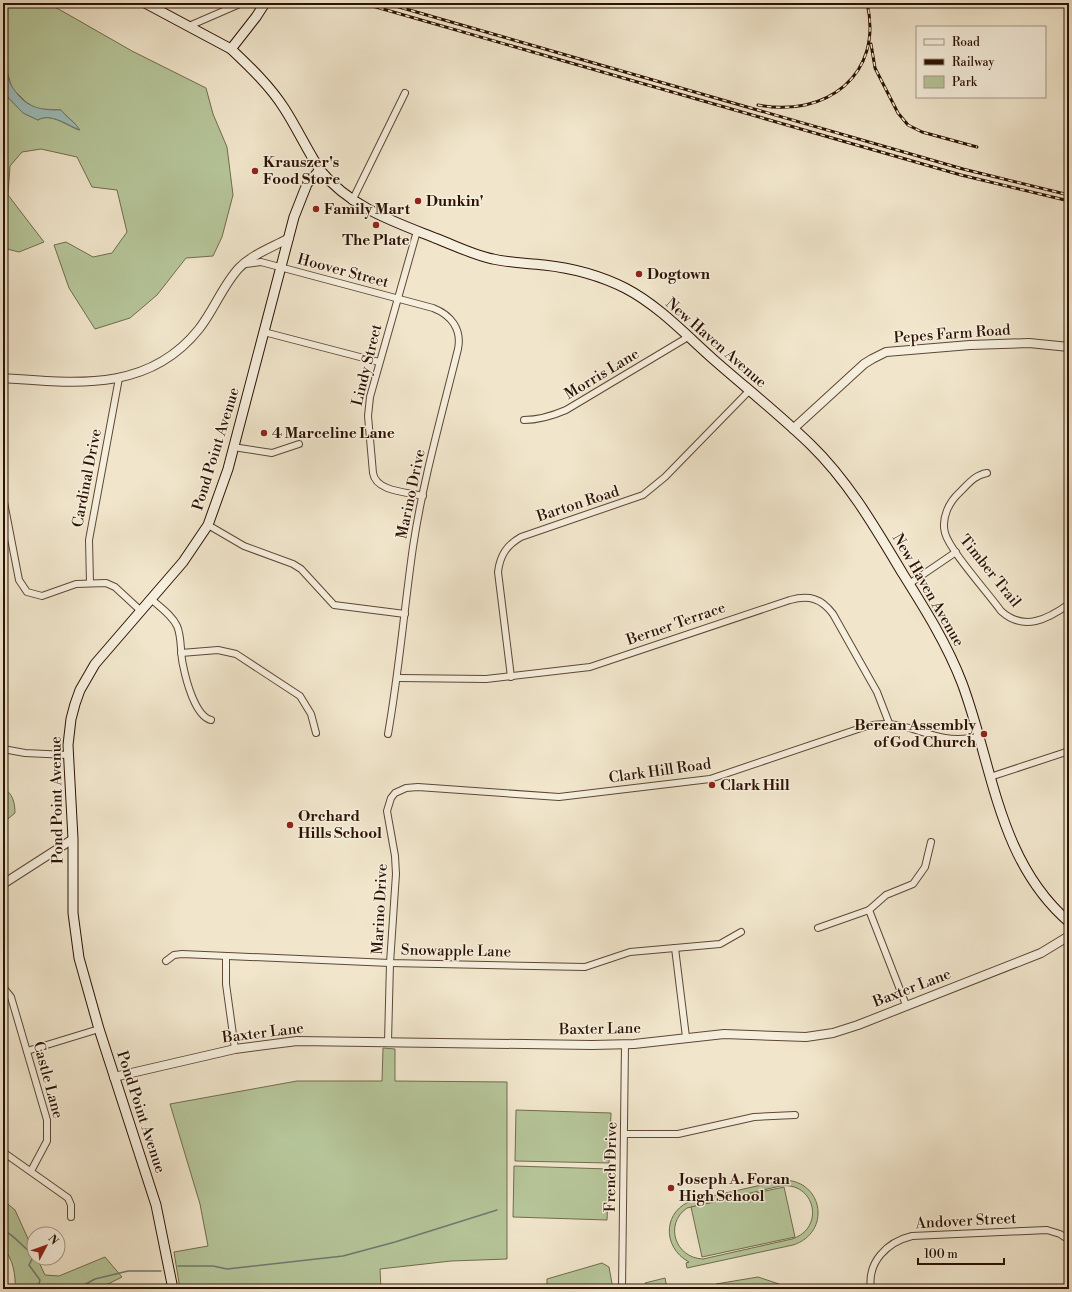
<svg xmlns="http://www.w3.org/2000/svg" width="1072" height="1292" font-family="'Libre Bodoni',serif">
<style>
.green{fill:#b6c69a;stroke:#716c4e;fill-rule:evenodd}
.water{fill:#9bbebc;stroke:#6f7972}
.lines{fill:none;stroke-linecap:round;stroke-linejoin:round}
.stream{stroke:#6f7972;stroke-width:1.5}
.minor-casing{stroke:#5d4735;stroke-width:8}
.tertiary-casing{stroke:#5d4735;stroke-width:10}
.secondary-casing{stroke:#2c1203;stroke-width:11}
.minor{stroke:#f6efde;stroke-width:6}
.tertiary{stroke:#f6efde;stroke-width:8}
.secondary{stroke:#f6efde;stroke-width:9}
.rail-casing{stroke:#2c1203;stroke-width:3}
.rail{stroke:#f6efde;stroke-width:1.5;stroke-dasharray:4.5;stroke-linecap:butt}
.poi-dot{fill:#8f2418;stroke:#f6efde;stroke-width:1.5}
.labels{text-anchor:middle;dominant-baseline:central;stroke-width:3;stroke-linejoin:round;paint-order:stroke}
.poi-label{font-size:15px;font-weight:bold;fill:#2c1203;stroke:#f6efde;text-anchor:start}
.street-label{font-size:15px;fill:#2c1203;stroke:#f6efde}
</style>
<rect width="100%" height="100%" fill="#f1e6cc"/>
<filter id="stains"><feTurbulence type="fractalNoise" baseFrequency=".005" numOctaves="4"/><feColorMatrix values="0 0 0 0 .2 0 0 0 0 .09 0 0 0 0 .02 0 0 0 .5 -.17"/></filter>
<radialGradient id="worn" r=".72"><stop offset=".6" stop-color="#630" stop-opacity="0"/><stop offset="1" stop-color="#630" stop-opacity=".3"/></radialGradient>
<g class="green">
<path d="M3,3H48L132,51L206,88L213,114L227,147L233,195L222,237L213,256L186,258L157,295L130,318L95,329L69,288L54,245L66,242L93,257L112,253L127,232L117,190L92,187L77,157L41,149L22,152L10,166L8,195L44,242L19,252L3,248V92L23,113L38,120C51,112 67,126 79,130C75,121 67,118 61,110L37,109L26,102L12,88L3,58Z"/>
<path d="M3,789C13,792 15,804 15,813L3,823Z"/>
<path d="M383,1048L395,1049V1081L507,1082V1259L451,1261L380,1269L381,1289H217V1287L207,1289H180L174,1252L208,1246L200,1204L170,1104L297,1081H382Z"/>
<path d="M516,1110L611,1113L609,1163L515,1161Z"/>
<path d="M514,1166L609,1169L607,1220L513,1217Z"/>
<path d="M784,1180C824,1181 831,1233 793,1245L687,1268L686,1263L689,1262C661,1247 663,1209 694,1200ZM780,1186C815,1181 826,1228 792,1239L703,1259C675,1258 664,1224 687,1208Z"/>
<path d="M784,1187L795,1237L702,1257L691,1207Z"/>
<path d="M3,1200L15,1210L34,1252V1258H37L45,1275L59,1276L105,1257L122,1277L98,1289H15C16,1275 13,1258 3,1248Z"/>
<path d="M602,1263L609,1267L613,1289H547V1279Z"/>
<path d="M758,1277L779,1284L785,1289H715L716,1284Z"/>
<path d="M665,1278L667,1288L646,1289L645,1283Z"/>
</g>
<path class="water" d="M3,58C7,67 7,81 13,88C26,108 39,110 61,110C67,118 75,122 80,130C69,126 50,112 38,120L23,113L3,92Z"/>
<g class="lines">
<g class="stream">
<path d="M3,1230C16,1236 22,1247 34,1255L29,1265L40,1280L39,1284L42,1289"/>
<path d="M178,1266H213L227,1269L343,1256L395,1242L497,1210"/>
<path d="M63,1289L84,1285L95,1279L128,1271H161"/>
</g>
<defs>
<g id="minor">
<path d="M189,26L242,3"/>
<path d="M352,201L405,93"/>
<path d="M417,231L370,397L368,416L373,473C376,492 408,492 423,496"/>
<path d="M246,264L261,262L433,308C451,315 462,329 458,349C442,414 423,480 413,547C404,610 399,672 388,734"/>
<path d="M264,332L379,362"/>
<path d="M524,420C540,420 552,416 566,410L688,337"/>
<path d="M233,447L272,453L299,444"/>
<path d="M987,473C975,475 969,483 960,492C949,502 941,518 945,533C950,551 989,594 1001,611C1024,632 1048,619 1069,604"/>
<path d="M3,497L19,580L27,592L42,596L76,584L106,583L115,587L141,611"/>
<path d="M208,525L244,546L293,564L301,569L334,605L405,614"/>
<path d="M90,583L89,540L119,378"/>
<path d="M909,584L956,552"/>
<path d="M151,599C160,607 172,615 177,626C182,637 180,653 183,665C186,680 195,716 211,720"/>
<path d="M181,653L218,650L236,654L300,696L311,714L316,733"/>
<path d="M511,677L498,572C500,555 507,545 521,537L643,495L665,477L749,391"/>
<path d="M398,678L486,679L590,667L790,600C809,595 821,598 833,614L877,692L889,723"/>
<path d="M3,749L25,753L68,755"/>
<path d="M990,777L1069,751"/>
<path d="M869,910L906,1005"/>
<path d="M818,928L869,910L886,895L913,884L925,867L931,842"/>
<path d="M675,948L686,1037"/>
<path d="M226,956V984L235,1049"/>
<path d="M166,961L174,955L182,954L390,963L585,967L630,952L720,944L741,932"/>
<path d="M3,987L11,997L47,1120V1141L31,1171"/>
<path d="M388,1042L390,963L396,874L395,856L387,811L391,798L395,793L406,788L418,787L559,797L710,779L864,727C898,718 914,732 945,738C956,740 968,739 979,737"/>
<path d="M27,1051L99,1029"/>
<path d="M625,1134H678L754,1117L795,1115"/>
<path d="M3,1152L68,1198L71,1205V1217"/>
<path d="M622,1289L625,1044"/>
<path d="M871,1289C867,1262 887,1242 912,1236L1047,1230L1060,1234L1069,1240"/>
</g>
<g id="tertiary">
<path d="M3,378C75,383 148,393 199,329C214,310 223,285 239,268C251,255 273,247 289,238"/>
<path d="M793,429L864,364L872,359L886,352L970,345L1029,343L1069,347"/>
<path d="M3,884L73,839"/>
<path d="M114,1077L235,1049L297,1041L592,1045L634,1044L724,1034L806,1037L833,1033L858,1025L1041,953L1069,936"/>
</g>
<g id="secondary">
<path d="M145,3L231,49C250,67 270,86 284,108C297,128 307,150 320,170C350,207 392,221 435,238C454,245 473,255 493,259C510,263 527,263 544,265C572,268 599,275 625,288C658,305 686,335 713,359C746,388 780,415 811,445C849,482 876,529 903,574C925,609 947,644 962,683C993,766 998,861 1069,922"/>
<path d="M231,49L256,17L265,3"/>
<path d="M173,1289L156,1205L99,1029L79,958L73,913V839L68,745L71,719L75,704L80,690L95,664L183,562L208,525L228,469L294,217L307,184L320,170"/>
</g>
</defs>
<use href="#minor" class="minor-casing"/>
<use href="#tertiary" class="tertiary-casing"/>
<use href="#secondary" class="secondary-casing"/>
<use href="#minor" class="minor"/>
<use href="#tertiary" class="tertiary"/>
<use href="#secondary" class="secondary"/>
<defs>
<g id="rail">
<path d="M362,3L961,175L1069,201"/>
<path d="M385,3L963,169L1069,195"/>
<path d="M871,44L875,68L898,113L908,125L922,132L977,147"/>
<path d="M758,105C826,118 884,75 867,3"/>
</g>
</defs>
<use href="#rail" class="rail-casing"/>
<use href="#rail" class="rail"/>
</g>
<g class="poi-dot">
<circle cx="255" cy="171" r="4"/>
<circle cx="418" cy="201" r="4"/>
<circle cx="316" cy="209" r="4"/>
<circle cx="376" cy="225" r="4"/>
<circle cx="639" cy="274" r="4"/>
<circle cx="264" cy="433" r="4"/>
<circle cx="984" cy="734" r="4"/>
<circle cx="712" cy="785" r="4"/>
<circle cx="290" cy="825" r="4"/>
<circle cx="671" cy="1188" r="4"/>
</g>
<g class="labels">
<g class="poi-label">
<text x="263" y="162">Krauszer's<tspan x="263" dy="17">Food Store</tspan></text>
<text x="426" y="201">Dunkin'</text>
<text x="324" y="209">Family Mart</text>
<text x="376" y="240" text-anchor="middle">The Plate</text>
<text x="647" y="274">Dogtown</text>
<text x="272" y="433">4 Marceline Lane</text>
<text x="976" y="725" text-anchor="end">Berean Assembly<tspan x="976" dy="17">of God Church</tspan></text>
<text x="720" y="785">Clark Hill</text>
<text x="298" y="816">Orchard<tspan x="298" dy="17">Hills School</tspan></text>
<text x="679" y="1179">Joseph A. Foran<tspan x="679" dy="17">High School</tspan></text>
</g>
<g class="street-label">
<text transform="translate(343 271) rotate(15)">Hoover Street</text>
<text transform="translate(952 334) rotate(-4)">Pepes Farm Road</text>
<text transform="translate(716 343) rotate(41)">New Haven Avenue</text>
<text transform="translate(367 365) rotate(-76)">Lindy Street</text>
<text transform="translate(602 374) rotate(-31)">Morris Lane</text>
<text transform="translate(216 449) rotate(-73)">Pond Point Avenue</text>
<text transform="translate(87 478) rotate(-79)">Cardinal Drive</text>
<text transform="translate(411 494) rotate(-78)">Marino Drive</text>
<text transform="translate(578 504) rotate(-18)">Barton Road</text>
<text transform="translate(990 571) rotate(51)">Timber Trail</text>
<text transform="translate(928 590) rotate(60)">New Haven Avenue</text>
<text transform="translate(676 624) rotate(-19)">Berner Terrace</text>
<text transform="translate(660 771) rotate(-8)">Clark Hill Road</text>
<text transform="translate(57 800) rotate(-91)">Pond Point Avenue</text>
<text transform="translate(380 909) rotate(-87)">Marino Drive</text>
<text transform="translate(456 951) rotate(1)">Snowapple Lane</text>
<text transform="translate(912 988) rotate(-21)">Baxter Lane</text>
<text transform="translate(600 1029) rotate(-1)">Baxter Lane</text>
<text transform="translate(263 1033) rotate(-7)">Baxter Lane</text>
<text transform="translate(48 1080) rotate(75)">Castle Lane</text>
<text transform="translate(141 1112) rotate(72)">Pond Point Avenue</text>
<text transform="translate(611 1167) rotate(-89)">French Drive</text>
<text transform="translate(966 1221) rotate(-3)">Andover Street</text>
</g>
</g>
<rect width="1072" height="1292" fill="none" stroke="#f1e6cc" stroke-width="16"/>
<rect x="4" y="4" width="1064" height="1284" fill="none" stroke="#2c1203" stroke-width="2"/>
<rect x="8" y="8" width="1056" height="1276" fill="none" stroke="#2c1203"/>
<rect x="916" y="26" width="130" height="72" fill="#f6efde" stroke="#a59786"/>
<rect x="924" y="39" width="20" height="6" fill="#f6efde" stroke="#a59786"/>
<text x="952" y="46" font-size="12" fill="#2c1203">Road</text>
<rect x="924" y="59" width="20" height="6" fill="#2c1203" stroke="#a59786"/>
<text x="952" y="66" font-size="12" fill="#2c1203">Railway</text>
<rect x="924" y="76" width="20" height="12" fill="#b6c69a" stroke="#a59786"/>
<text x="952" y="86" font-size="12" fill="#2c1203">Park</text>
<g transform="translate(46 1246) rotate(49)"><circle r="19" fill="#f6efde" stroke="#a59786"/>
<path d="M0-3L7 15L0 10L-7 15Z" fill="#8f2418"/>
<text y="-6" font-size="11" font-weight="bold" text-anchor="middle" fill="#2c1203">N</text>
</g>
<path d="M918 1258v6h86v-6" fill="none" stroke="#2c1203" stroke-width="2"/>
<text x="924" y="1258" font-size="12" fill="#2c1203" stroke="#f6efde" stroke-width="3" paint-order="stroke">100 m</text>
<rect width="100%" height="100%" filter="url(#stains)"/>
<rect width="100%" height="100%" fill="url(#worn)"/>
</svg>
